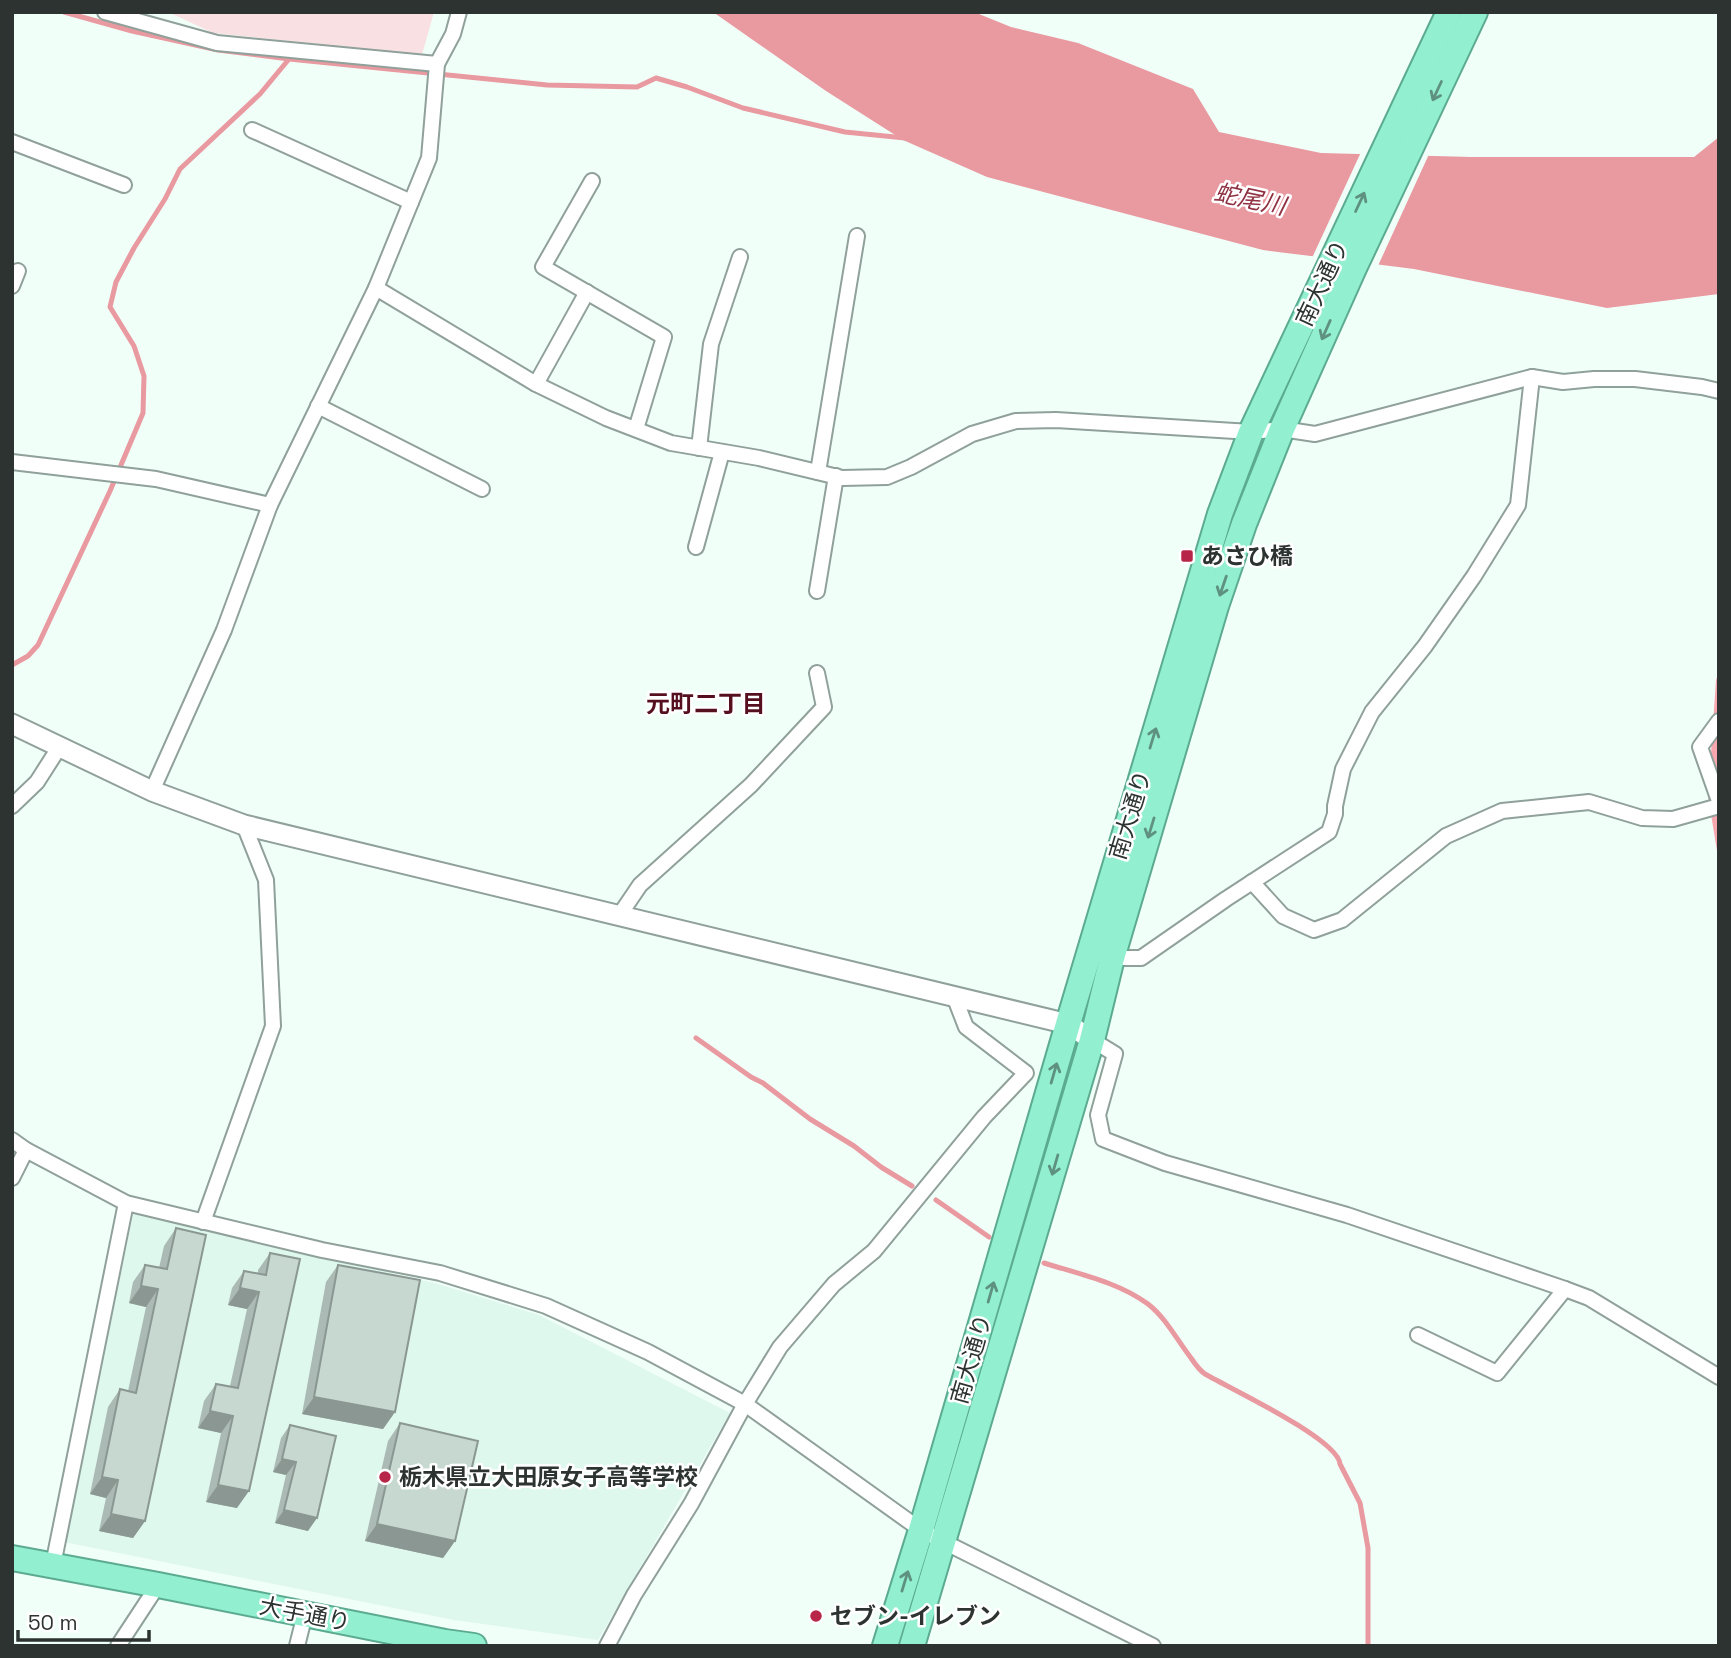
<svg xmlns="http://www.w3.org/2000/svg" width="1731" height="1658" font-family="'Space Grotesk','Noto Sans JP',sans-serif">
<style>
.built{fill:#def8ee}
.green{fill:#f9e1e3}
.forest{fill:#f9a7af}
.water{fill:#e999a0}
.pier{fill:#f1fff9}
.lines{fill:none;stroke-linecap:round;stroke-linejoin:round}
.stream{stroke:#e999a0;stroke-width:5}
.minor-casing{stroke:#90a09a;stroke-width:18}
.tertiary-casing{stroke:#90a09a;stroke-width:23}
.trunk-casing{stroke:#5cab91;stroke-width:28}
.minor{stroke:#fff;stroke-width:14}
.tertiary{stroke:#fff;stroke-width:19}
.trunk{stroke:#92efd0;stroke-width:24}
.wall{fill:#abbab4}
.shaded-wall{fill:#8b9792}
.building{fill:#c7d8d1;stroke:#8b9792;stroke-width:2}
.oneway{stroke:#5f9180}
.poi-dot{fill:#b72648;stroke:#fff;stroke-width:2.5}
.labels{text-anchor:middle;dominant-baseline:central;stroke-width:5;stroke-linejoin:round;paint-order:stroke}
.street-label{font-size:23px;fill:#2c3330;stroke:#fff}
.poi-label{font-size:23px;font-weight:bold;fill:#2c3330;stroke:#fff;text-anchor:start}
.water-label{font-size:24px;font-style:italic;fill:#8f3141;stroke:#fff}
.neighbourhood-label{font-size:24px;font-weight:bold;fill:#550f1f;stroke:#fff}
</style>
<rect width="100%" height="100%" fill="#f1fff9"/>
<path class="built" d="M134,1211L438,1284L539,1315L730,1413L598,1640L454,1620L64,1542Z"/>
<path class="green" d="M168,12H434L422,55L213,33Z"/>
<path class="forest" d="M1719,672V863L1708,796L1716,680Z"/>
<path class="water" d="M713,12H974L1011,27L1078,43L1193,89L1219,132L1321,153L1472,157H1694L1719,137V294L1607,308L1414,269L1263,250L987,177L903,140L826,91Z"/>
<path class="pier" d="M1362,150L1430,152L1377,268L1326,262L1312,258Z"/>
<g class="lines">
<g class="stream">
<path d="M64,12L132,31L218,50L289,59L547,85L637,87L656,78L687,87L743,108L845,132L905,138"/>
<path d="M12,665L28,656L38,645L110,491L143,413L144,376L134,346L110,307L116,282L134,248L165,199L180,169L260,94L289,59"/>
<path d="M696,1038L751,1077L763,1083L810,1119L854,1146L881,1167L912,1186"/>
<path d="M936,1200L989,1237"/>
<path d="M1044,1263C1079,1274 1118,1282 1148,1304C1166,1318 1177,1340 1191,1358C1195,1364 1199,1370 1205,1374C1229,1388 1338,1439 1340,1464L1360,1503L1368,1548V1646"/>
</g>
<defs>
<g id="minor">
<path d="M105,12L217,43L437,64"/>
<path d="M252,130L411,202"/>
<path d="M12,142L124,185"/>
<path d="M592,181L543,267L664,337L636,429"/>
<path d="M12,286L18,271"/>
<path d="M376,288L536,384L606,418L671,443L759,458L842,478L887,477L911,467L972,434L1016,421L1056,420L1251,432L1282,429L1315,434L1532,377L1563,382L1594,379H1635L1702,387L1719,391"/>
<path d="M536,384L587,292"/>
<path d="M318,406L482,489"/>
<path d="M699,448L711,344L740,257"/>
<path d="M12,462L156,479L270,505"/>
<path d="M818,472L857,236"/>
<path d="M696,547L722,452"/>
<path d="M817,591L836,476"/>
<path d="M1719,721L1700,747L1719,801"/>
<path d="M152,791L224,630L270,505L376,288L429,158L437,64L453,34L459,12"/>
<path d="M12,806L37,782L60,746"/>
<path d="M1252,882L1283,916L1314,930L1342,920L1446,836L1502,811L1589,802L1642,818L1673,819L1719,806"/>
<path d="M619,916L640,885L751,785L824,707L817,673"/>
<path d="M1112,958H1141L1226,899L1329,832L1335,814V806L1343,769L1372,712L1425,646L1474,576L1518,505L1532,377"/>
<path d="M1092,1040L1115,1054L1098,1115L1103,1139L1165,1163L1347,1215L1565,1289L1589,1298L1719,1377"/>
<path d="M12,1140L26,1150L126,1203L322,1250L440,1273L546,1306L648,1352L745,1404L921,1530L944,1542L1153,1646"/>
<path d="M12,1178L26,1150"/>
<path d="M203,1222L273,1026L266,880L244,825"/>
<path d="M1418,1335L1497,1373L1565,1289"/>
<path d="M53,1565L126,1203"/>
<path d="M118,1646L158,1585"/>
<path d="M297,1646L305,1614"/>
<path d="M607,1646L634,1595L691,1504L745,1404L780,1347L834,1284L874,1251L984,1117L1026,1073L966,1027L954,996"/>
</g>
<path id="tertiary" d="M12,724L152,791L244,825L1068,1024L1092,1040"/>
<g id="trunk">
<path d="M12,1558L158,1585L445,1642L474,1646"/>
<path d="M885,1646L921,1530L1068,1024L1220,514L1251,432L1449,12"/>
<path d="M912,1646L1092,1040L1112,958L1216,606L1244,524L1282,429L1354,268L1475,12"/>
</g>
</defs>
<use href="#minor" class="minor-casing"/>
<use href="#tertiary" class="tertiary-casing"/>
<use href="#trunk" class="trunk-casing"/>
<use href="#minor" class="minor"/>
<use href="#tertiary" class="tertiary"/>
<use href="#trunk" class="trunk"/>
</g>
<g class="wall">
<path d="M176,1228L145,1521L133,1538L99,1531L106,1498L90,1494L108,1407L120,1389L128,1391L146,1307L129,1303L133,1282L145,1265L159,1268L164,1246Z"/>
<path d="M270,1253L237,1508L206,1502L221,1433L198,1428L204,1401L216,1384L230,1386L247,1309L228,1305L232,1288L244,1271L258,1274V1270Z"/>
<path d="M338,1265L395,1412L383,1429L302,1414L326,1282Z"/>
<path d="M400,1423L455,1541L443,1558L365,1541L388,1441Z"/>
<path d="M290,1425L308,1531L275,1523L286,1475L273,1472L281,1438Z"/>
</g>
<g class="shaded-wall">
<path d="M141,1286L158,1289L146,1307L129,1303Z"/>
<path d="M240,1288L259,1292L247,1309L228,1305Z"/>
<path d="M314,1397L395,1412L383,1429L302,1414Z"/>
<path d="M210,1411L233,1416L221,1433L198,1428Z"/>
<path d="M282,1459L296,1462L286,1475L273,1472Z"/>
<path d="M102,1477L118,1480L106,1498L90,1494Z"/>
<path d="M218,1485L249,1491L237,1508L206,1502Z"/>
<path d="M284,1510L317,1518L308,1531L275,1523Z"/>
<path d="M111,1514L145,1521L133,1538L99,1531Z"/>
<path d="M377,1524L455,1541L443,1558L365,1541Z"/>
</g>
<g class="building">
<path d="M176,1228L206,1235L145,1521L111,1514L118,1480L102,1477L120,1389L136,1393L158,1289L141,1286L145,1265L167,1269Z"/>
<path d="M270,1253L300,1259L249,1491L218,1485L233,1416L210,1411L216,1384L238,1388L259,1292L240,1288L244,1271L266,1275Z"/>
<path d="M338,1265L420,1280L395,1412L314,1397Z"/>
<path d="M400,1423L478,1441L455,1541L377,1524Z"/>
<path d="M290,1425L336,1436L317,1518L284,1510L296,1462L282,1459Z"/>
</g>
<defs><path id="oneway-shaft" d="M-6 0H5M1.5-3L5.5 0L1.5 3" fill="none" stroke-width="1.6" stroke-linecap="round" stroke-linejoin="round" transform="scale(1.75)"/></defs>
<g class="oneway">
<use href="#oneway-shaft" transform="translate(1437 91) rotate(115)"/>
<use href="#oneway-shaft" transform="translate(1360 202) rotate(-65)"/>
<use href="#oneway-shaft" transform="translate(1326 330) rotate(114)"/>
<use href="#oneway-shaft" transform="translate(1223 586) rotate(109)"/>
<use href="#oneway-shaft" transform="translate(1153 738) rotate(-73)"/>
<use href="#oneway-shaft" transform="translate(1151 828) rotate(107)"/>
<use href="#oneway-shaft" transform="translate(1054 1073) rotate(-74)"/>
<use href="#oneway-shaft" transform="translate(1055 1165) rotate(106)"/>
<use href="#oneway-shaft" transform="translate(991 1292) rotate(-74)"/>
<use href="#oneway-shaft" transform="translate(905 1581) rotate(-73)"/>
</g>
<g class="poi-dot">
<rect x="1180" y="549" width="14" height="14" rx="3.5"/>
<circle cx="385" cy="1477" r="7"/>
<circle cx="816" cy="1616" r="7"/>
</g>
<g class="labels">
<g class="street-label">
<text transform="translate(1322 283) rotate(-65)">南大通り</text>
<text transform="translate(1130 815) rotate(-73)">南大通り</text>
<text transform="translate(971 1359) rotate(-74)">南大通り</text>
<text transform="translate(305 1614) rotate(11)">大手通り</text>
</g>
<g class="poi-label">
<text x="1201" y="556">あさひ橋</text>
<text x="399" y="1477">栃木県立大田原女子高等学校</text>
<text x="830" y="1616">セブン-イレブン</text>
</g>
<g class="water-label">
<text transform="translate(1250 199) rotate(12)">蛇尾川</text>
</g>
<g class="neighbourhood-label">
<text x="706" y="703">元町二丁目</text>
</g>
</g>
<rect width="1731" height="1658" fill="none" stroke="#2c3330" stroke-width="28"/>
<path d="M18 1630v10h131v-10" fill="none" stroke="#2c3330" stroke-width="3.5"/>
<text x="28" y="1630" font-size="21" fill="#2c3330" stroke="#ffffff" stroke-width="5" paint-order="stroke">50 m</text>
</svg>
